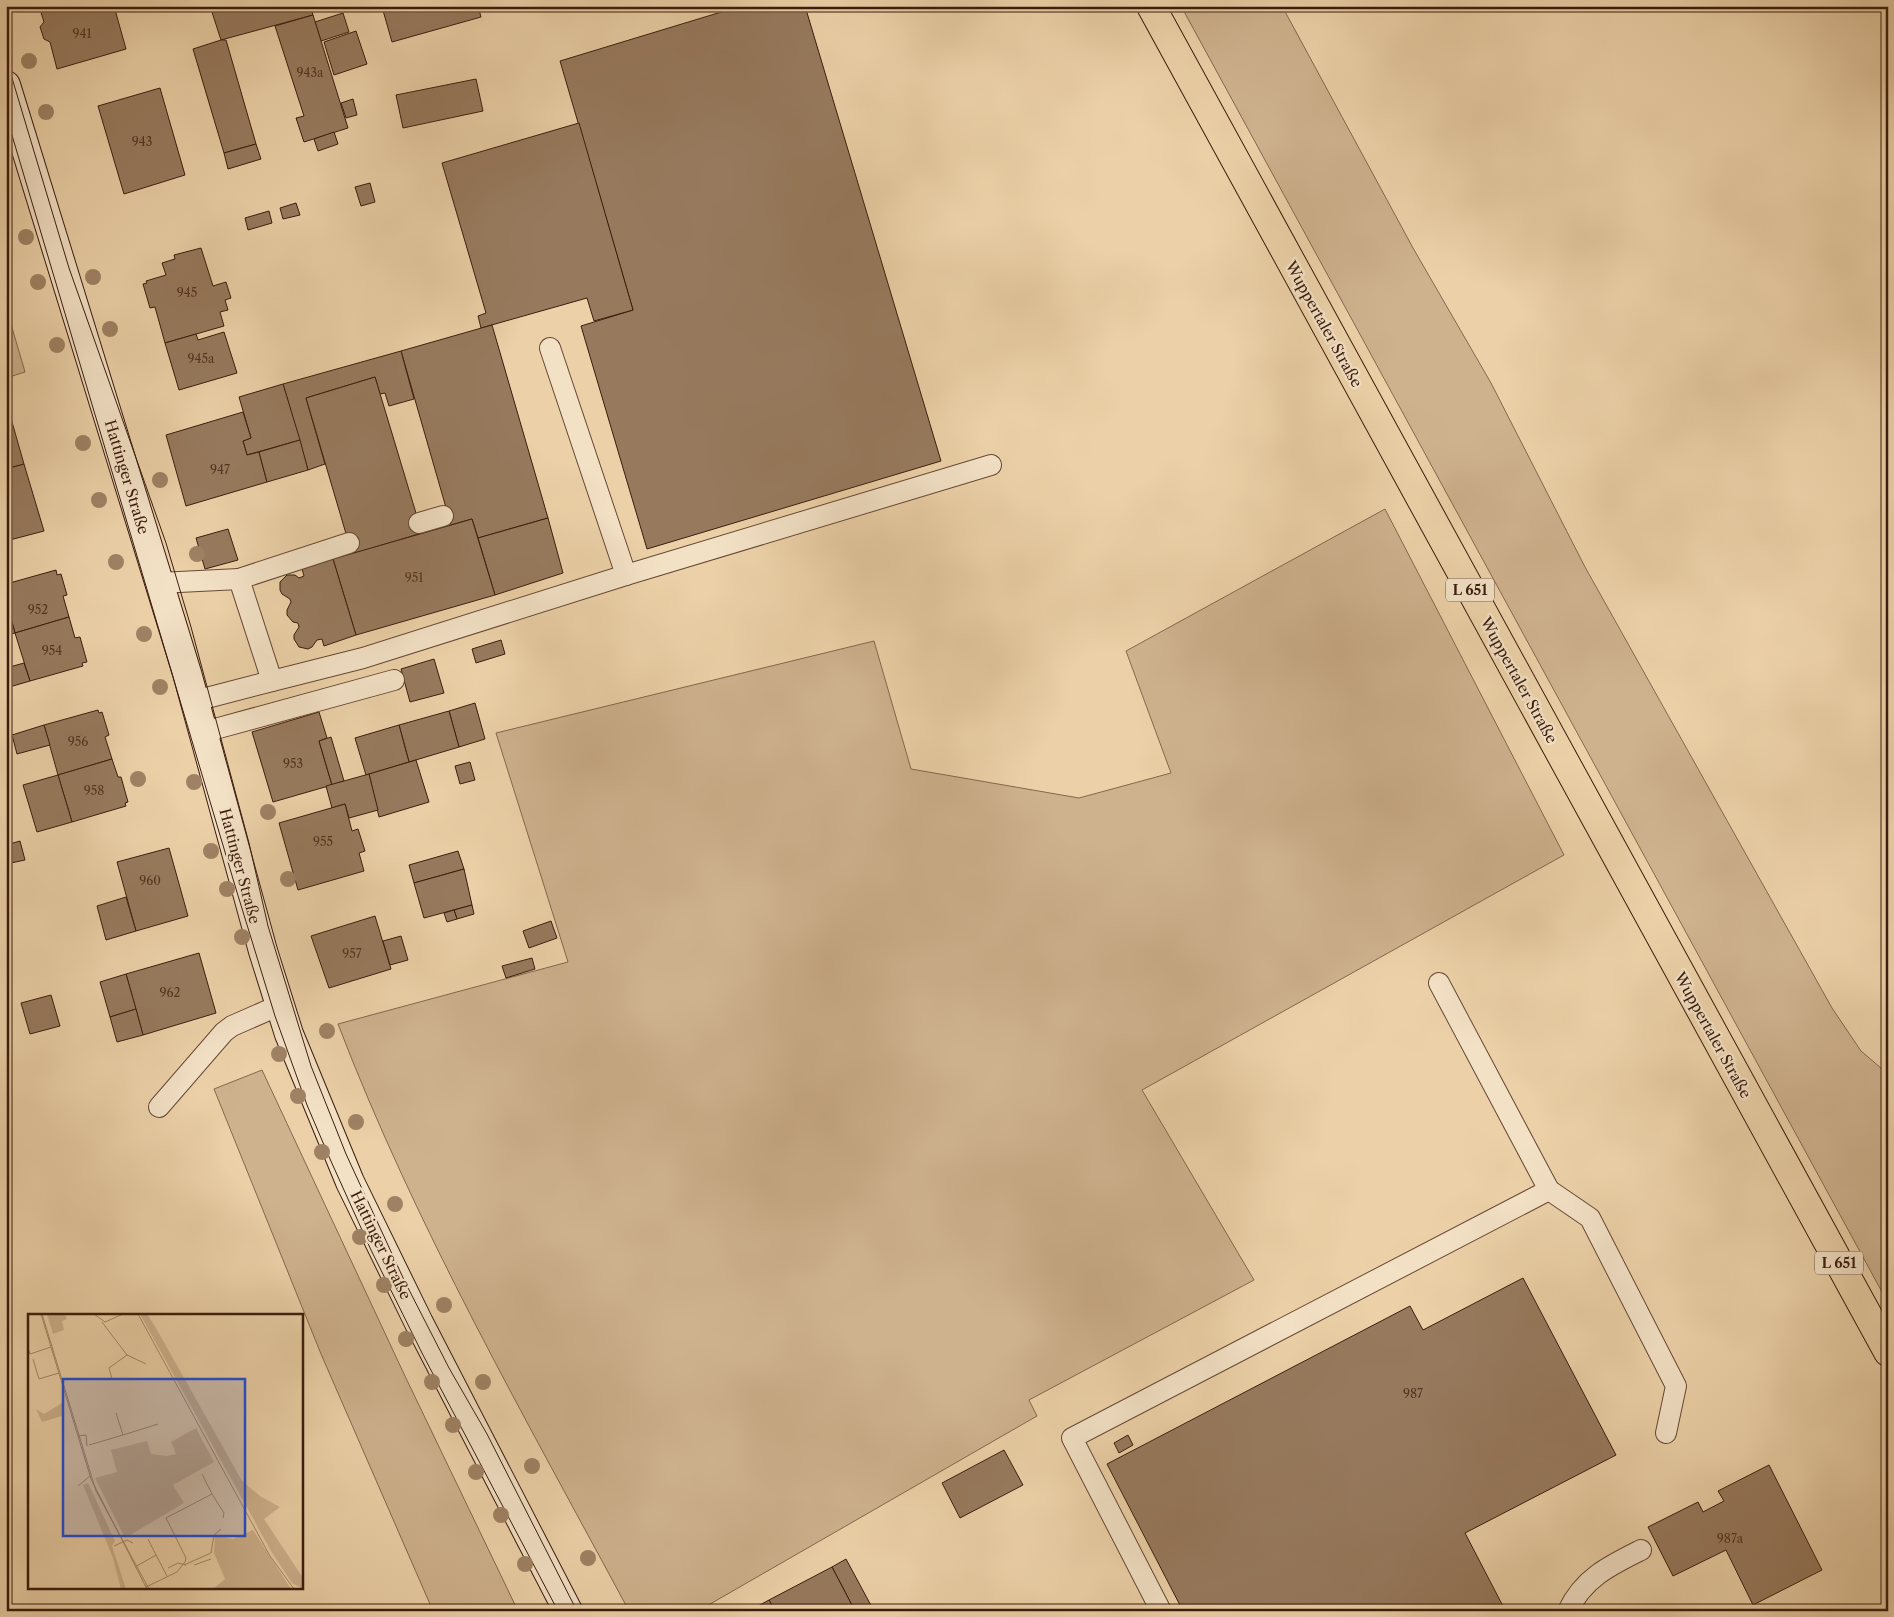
<svg xmlns="http://www.w3.org/2000/svg" width="1894" height="1617" font-family="'Libre Caslon Text',serif">
<style>
.green{fill:#ceb28e;stroke:#84674e}
.building{fill:#977a5e;stroke:#3b1c0d}
.lines{fill:none;stroke-linecap:round;stroke-linejoin:round}
.lane-casing{stroke:#674934;stroke-width:22}
.secondary-casing{stroke:#3b1c0d;stroke-width:30}
.primary-casing{stroke:#3b1c0d;stroke-width:30}
.lane{stroke:#f3e1c6;stroke-width:20}
.secondary{stroke:#f3e1c6;stroke-width:28}
.primary{stroke:#ecd1a8;stroke-width:28}
.tram{stroke:#3b1c0d;stroke-width:1}
.tree{fill:#9f8264}
.labels{text-anchor:middle;dominant-baseline:central;stroke-width:4.5;stroke-linejoin:round;paint-order:stroke}
.number-label{font-size:12px;fill:#523421}
.shield{fill:#f3e1c6;stroke:#725744;stroke-width:1}
.shield-label{font-size:14px;font-weight:bold;fill:#3b1c0d}
.street-label{font-size:15px;fill:#3b1c0d;stroke:#f3e1c6}
.inset-road{fill:none;stroke:#a5896a;stroke-width:1}
.view{fill:#1d4ed8;fill-opacity:0.15;stroke:#1d4ed8;stroke-width:2.5}
.inset-edge{fill:none;stroke:#3b1c0d;stroke-width:2.5}
</style>
<rect width="100%" height="100%" fill="#ecd1a8"/>
<filter id="stains"><feTurbulence type="fractalNoise" baseFrequency=".004" numOctaves="4"/><feColorMatrix values="0 0 0 0 .2 0 0 0 0 .09 0 0 0 0 .02 0 0 0 .5 -.17"/></filter>
<radialGradient id="worn" r=".72"><stop offset=".6" stop-color="#630" stop-opacity="0"/><stop offset="1" stop-color="#630" stop-opacity=".3"/></radialGradient>
<g class="green">
<path d="M1181,6H1282L1413,248L1491,383L1585,567L1832,1008L1861,1051L1888,1074V1303Z"/>
<path d="M6,307L25,372L6,378Z"/>
<path d="M1385,509L1564,855L1142,1090L1254,1280L1029,1400L1037,1416L698,1611H629C526,1419 416,1228 338,1024L568,962L496,733L874,641L911,769L1079,798L1171,773L1126,651Z"/>
<path d="M262,1070L404,1374L518,1611H433L321,1354L214,1089Z"/>
</g>
<g class="building">
<path d="M39,6H114L126,49L57,69L50,42L44,39L40,27L44,22Z"/>
<path d="M210,6H310L313,15L221,40Z"/>
<path d="M387,6H478L481,17L392,42L382,7Z"/>
<path d="M741,6H805L941,461L647,549L581,326L633,310L560,61Z"/>
<path d="M343,13L349,32L321,41L315,22Z"/>
<path d="M313,15L348,128L304,142L296,118L304,116L275,26Z"/>
<path d="M356,31L367,64L334,75L324,42Z"/>
<path d="M221,40H226L256,144L224,153L193,49Z"/>
<path d="M476,79L483,111L403,128L396,95Z"/>
<path d="M160,88L185,175L124,194L98,106Z"/>
<path d="M353,99L357,115L346,118L341,103Z"/>
<path d="M579,123L633,310L594,321L587,298L481,328L478,316L486,313L442,163Z"/>
<path d="M334,132L338,144L318,151L314,139Z"/>
<path d="M256,144L261,159L228,169L224,153Z"/>
<path d="M370,183L375,202L361,206L355,187Z"/>
<path d="M296,203L300,215L283,219L280,208Z"/>
<path d="M269,211L272,223L248,230L245,218Z"/>
<path d="M201,248L213,286L226,282L231,298L225,300L228,310L220,312L224,326L165,343L155,307L150,308L143,284L147,283L146,281L166,275L162,263L175,259L174,255Z"/>
<path d="M492,325L548,518L478,538L472,519L451,525L401,351Z"/>
<path d="M224,332L237,373L179,390L165,343L196,334L198,340Z"/>
<path d="M401,351L414,399L389,406L385,393L380,394L375,377L306,398L325,464L308,470L283,384Z"/>
<path d="M375,377L422,533L352,554L306,398Z"/>
<path d="M283,384L300,440L247,455L243,441L251,438L239,397Z"/>
<path d="M6,401L24,464L6,469Z"/>
<path d="M243,412L251,438L243,441L247,455L259,452L267,482L186,506L166,435Z"/>
<path d="M300,440L308,470L267,482L259,452Z"/>
<path d="M24,464L44,531L6,541V469Z"/>
<path d="M548,518L563,573L495,595L478,538Z"/>
<path d="M472,519L495,595L356,635L333,559Z"/>
<path d="M228,529L238,560L205,569L196,538Z"/>
<path d="M333,559L356,635L324,646L322,639L317,640L312,647L308,649L299,647L294,639V635L299,627L298,623L293,622L287,615V610L291,602L290,599L282,594L280,590V582L287,575H295L299,578L304,576L302,569Z"/>
<path d="M56,570L57,575L61,574L67,595L63,596L69,617L15,633L6,601V584Z"/>
<path d="M6,601L15,633L6,635Z"/>
<path d="M69,617L75,638L80,637L87,662L82,663L83,666L30,681L15,633Z"/>
<path d="M501,640L505,654L476,663L472,649Z"/>
<path d="M434,659L444,693L410,702L401,669Z"/>
<path d="M24,663L30,681L6,688V668Z"/>
<path d="M475,703L485,739L459,747L449,711Z"/>
<path d="M98,710L99,713L102,712L109,735L105,737L112,759L58,775L44,725Z"/>
<path d="M449,711L459,747L409,762L399,725Z"/>
<path d="M319,712L327,738L319,741L332,785L273,802L252,732Z"/>
<path d="M44,725L50,745L17,754L12,735Z"/>
<path d="M399,725L409,762L366,775L355,738Z"/>
<path d="M331,737L344,781L332,785L319,741Z"/>
<path d="M112,759L118,777H121L128,802L125,803L126,806L72,822L58,775Z"/>
<path d="M416,760L429,802L379,817L369,774Z"/>
<path d="M470,762L475,780L460,784L455,766Z"/>
<path d="M369,774L378,810L349,818L345,804L332,808L326,786Z"/>
<path d="M58,775L72,822L37,832L23,785Z"/>
<path d="M345,804L352,831L358,829L365,851L359,853L364,871L298,890L279,823Z"/>
<path d="M20,841L25,860L6,864V845Z"/>
<path d="M169,848L188,916L136,931L117,862Z"/>
<path d="M458,851L464,869L414,883L409,865Z"/>
<path d="M464,869L472,905L424,918L414,883Z"/>
<path d="M126,897L136,931L106,940L97,906Z"/>
<path d="M472,905L474,914L457,919L454,910Z"/>
<path d="M454,910L457,919L447,922L444,913Z"/>
<path d="M375,916L391,969L329,988L311,936Z"/>
<path d="M551,921L557,938L529,948L523,931Z"/>
<path d="M401,936L408,960L390,965L383,941Z"/>
<path d="M199,953L216,1013L143,1035L126,974Z"/>
<path d="M532,958L535,969L506,978L502,966Z"/>
<path d="M126,974L136,1009L110,1017L100,982Z"/>
<path d="M51,995L60,1026L30,1034L21,1003Z"/>
<path d="M136,1009L143,1035L117,1042L110,1017Z"/>
<path d="M1523,1278L1616,1455L1465,1533L1505,1610L1183,1611L1107,1464L1410,1306L1423,1330Z"/>
<path d="M1128,1435L1133,1445L1119,1453L1114,1443Z"/>
<path d="M1004,1450L1023,1485L960,1518L942,1483Z"/>
<path d="M1769,1465L1822,1570L1753,1605L1726,1550L1673,1576L1648,1527L1698,1502L1703,1512L1724,1501L1718,1491Z"/>
<path d="M846,1559L874,1611H855L832,1567Z"/>
<path d="M832,1567L855,1611H775L769,1600Z"/>
<path d="M769,1600L775,1611H749Z"/>
</g>
<g class="lines">
<defs>
<g id="lane">
<path d="M419,523L443,516"/>
<path d="M626,575L991,465"/>
<path d="M239,579L349,543"/>
<path d="M159,583L239,579L272,681L195,701"/>
<path d="M272,681L363,658L626,575L550,348"/>
<path d="M204,732L394,680"/>
<path d="M1439,983L1549,1190"/>
<path d="M159,1107L224,1032L232,1026L280,1005"/>
<path d="M1161,1611L1072,1438L1549,1190L1590,1218L1676,1386L1666,1433"/>
<path d="M1568,1611C1583,1578 1611,1565 1641,1550"/>
</g>
<path id="secondary" d="M6,85L187,673L263,951L289,1034L350,1182L419,1323L568,1611"/>
<path id="primary" d="M1151,6L1888,1352"/>
</defs>
<use href="#lane" class="lane-casing"/>
<use href="#secondary" class="secondary-casing"/>
<use href="#primary" class="primary-casing"/>
<use href="#lane" class="lane"/>
<use href="#secondary" class="secondary"/>
<use href="#primary" class="primary"/>
<g class="tram">
<path d="M6,58L69,268L166,543L191,627L249,843L268,926L311,1066L346,1154L405,1282L449,1368L487,1434L577,1611"/>
<path d="M6,115L236,889L275,1016L307,1105L330,1159L371,1250L423,1355L558,1611"/>
</g>
</g>
<g class="tree">
<circle cx="29" cy="61" r="8"/>
<circle cx="46" cy="112" r="8"/>
<circle cx="26" cy="237" r="8"/>
<circle cx="93" cy="277" r="8"/>
<circle cx="38" cy="282" r="8"/>
<circle cx="110" cy="329" r="8"/>
<circle cx="57" cy="345" r="8"/>
<circle cx="83" cy="443" r="8"/>
<circle cx="160" cy="480" r="8"/>
<circle cx="99" cy="500" r="8"/>
<circle cx="197" cy="554" r="8"/>
<circle cx="116" cy="562" r="8"/>
<circle cx="144" cy="634" r="8"/>
<circle cx="160" cy="687" r="8"/>
<circle cx="138" cy="779" r="8"/>
<circle cx="194" cy="782" r="8"/>
<circle cx="268" cy="812" r="8"/>
<circle cx="211" cy="851" r="8"/>
<circle cx="288" cy="879" r="8"/>
<circle cx="227" cy="889" r="8"/>
<circle cx="242" cy="937" r="8"/>
<circle cx="327" cy="1031" r="8"/>
<circle cx="279" cy="1054" r="8"/>
<circle cx="298" cy="1096" r="8"/>
<circle cx="356" cy="1122" r="8"/>
<circle cx="322" cy="1152" r="8"/>
<circle cx="395" cy="1204" r="8"/>
<circle cx="360" cy="1237" r="8"/>
<circle cx="384" cy="1285" r="8"/>
<circle cx="444" cy="1305" r="8"/>
<circle cx="406" cy="1339" r="8"/>
<circle cx="432" cy="1382" r="8"/>
<circle cx="483" cy="1382" r="8"/>
<circle cx="453" cy="1425" r="8"/>
<circle cx="532" cy="1466" r="8"/>
<circle cx="476" cy="1472" r="8"/>
<circle cx="501" cy="1515" r="8"/>
<circle cx="588" cy="1558" r="8"/>
<circle cx="525" cy="1564" r="8"/>
</g>
<g class="labels">
<g class="number-label">
<text x="82" y="33">941</text>
<text x="310" y="72">943a</text>
<text x="142" y="141">943</text>
<text x="187" y="292">945</text>
<text x="201" y="358">945a</text>
<text x="220" y="469">947</text>
<text x="414" y="577">951</text>
<text x="38" y="609">952</text>
<text x="52" y="650">954</text>
<text x="78" y="741">956</text>
<text x="293" y="763">953</text>
<text x="94" y="790">958</text>
<text x="323" y="841">955</text>
<text x="150" y="880">960</text>
<text x="352" y="953">957</text>
<text x="170" y="992">962</text>
<text x="1413" y="1393">987</text>
<text x="1730" y="1538">987a</text>
</g>
<g class="shield">
<rect x="1446" y="578.5" width="48" height="23" rx="4"/>
<rect x="1815" y="1251.5" width="48" height="23" rx="4"/>
</g>
<g class="shield-label">
<text x="1470" y="590">L 651</text>
<text x="1839" y="1263">L 651</text>
</g>
<g class="street-label">
<text transform="translate(1324 324) rotate(61)">Wuppertaler Straße</text>
<text transform="translate(127 477) rotate(73)">Hattinger Straße</text>
<text transform="translate(1519 680) rotate(61)">Wuppertaler Straße</text>
<text transform="translate(240 866) rotate(75)">Hattinger Straße</text>
<text transform="translate(1713 1035) rotate(61)">Wuppertaler Straße</text>
<text transform="translate(381 1245) rotate(64)">Hattinger Straße</text>
</g>
</g>
<g transform="translate(28 1314)">
<rect width="275" height="275" fill="#ecd1a8"/>
<path d="M19,0H37L39,5L34,7L36,16L25,20ZM112,0H119L128,14L214,167L232,182L252,193L236,205L275,264V275L264,269L243,237ZM34,89L37,101L14,108L8,95L16,100ZM168,114L186,148L145,171L156,189L97,224L67,164L89,158L83,136L119,127L123,140L139,142L148,140L143,128ZM60,169L87,227L84,232L98,275H93L85,244L55,171ZM225,216L263,275H185L197,265L186,239L187,221L205,225Z" fill="#ceb28e"/>
<path class="inset-road" d="M13,0L63,165L119,275M14,0L68,177L121,275M66,0L77,8L95,0M110,0L242,242L266,275M74,8L99,41L81,54L84,65M0,34L2,40L23,33M99,41L118,50M5,45L11,65L31,59M95,121L130,110M50,122L58,121L59,132M61,131L95,121L88,99M174,160L184,180M50,172L62,162M86,232L99,226L105,229M128,241L139,262M156,251L183,239L186,221L193,215M166,251L183,245M107,253L128,241L120,225M140,254L150,249L158,251M118,273L149,258L157,248L158,244L138,204L184,180L196,199L195,204"/>
<path class="view" d="M35,65H217V222H35Z"/>
<rect width="275" height="275" class="inset-edge"/>
</g>
<rect width="1894" height="1617" fill="none" stroke="#ecd1a8" stroke-width="25"/>
<rect x="8" y="8" width="1879" height="1602" fill="none" stroke="#3b1c0d" stroke-width="2.5"/>
<rect x="12" y="12" width="1869" height="1592" fill="none" stroke="#3b1c0d"/>
<rect width="100%" height="100%" filter="url(#stains)"/>
<rect width="100%" height="100%" fill="url(#worn)"/>
</svg>
